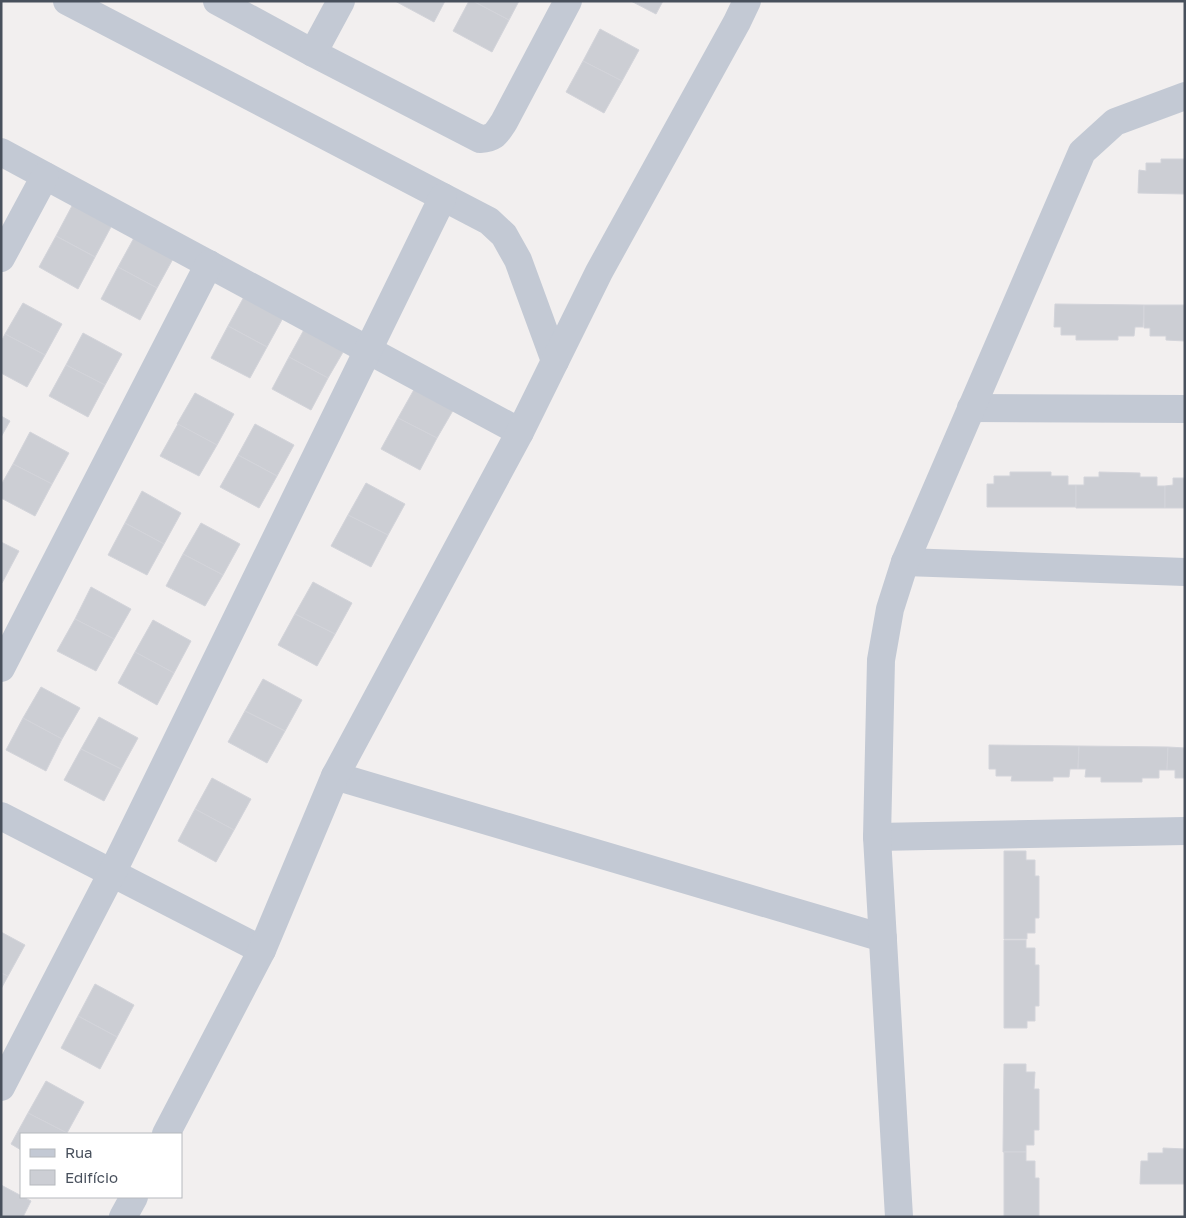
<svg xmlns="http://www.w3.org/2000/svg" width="1186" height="1218" font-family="'Golos Text',sans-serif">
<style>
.building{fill:#ccced4;stroke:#d3d4da}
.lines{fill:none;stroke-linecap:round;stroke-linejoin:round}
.minor{stroke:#c3c9d4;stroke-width:28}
</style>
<rect width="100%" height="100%" fill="#f2efef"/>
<g class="building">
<path d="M395,1H445L434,22Z"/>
<path d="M469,1H473L509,20L492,52L453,31Z"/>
<path d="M473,1H519L509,20Z"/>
<path d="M631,1H663L656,14Z"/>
<path d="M600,29L639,50L622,81L583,61Z"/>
<path d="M583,61L622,81L604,113L566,92Z"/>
<path d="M1161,159H1185V194L1138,193L1139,170L1146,171V163H1161Z"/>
<path d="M73,204L112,225L95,257L56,236Z"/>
<path d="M56,236L95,257L78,289L39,267Z"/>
<path d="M135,236L174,257L157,288L118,267Z"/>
<path d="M118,267L157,288L140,320L101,299Z"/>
<path d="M245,295L284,316L267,347L228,326Z"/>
<path d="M23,303L62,324L45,355L5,334Z"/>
<path d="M1055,304L1144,305L1143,327H1135L1134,336H1118V340H1076V335H1061V327H1054Z"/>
<path d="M1144,305H1185V341L1166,340V336H1150V328H1144Z"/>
<path d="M228,326L267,347L250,378L211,358Z"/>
<path d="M306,326L346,347L328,378L289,357Z"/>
<path d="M83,333L122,354L105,385L66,365Z"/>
<path d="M5,334L45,355L27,387L1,373V342Z"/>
<path d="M289,357L328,378L311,410L272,389Z"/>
<path d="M66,365L105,385L88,417L49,396Z"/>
<path d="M416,386L455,407L437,438L398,418Z"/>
<path d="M195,393L234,414L217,445L177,424Z"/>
<path d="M1,416L10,421L1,437Z"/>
<path d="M398,418L437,438L420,470L381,449Z"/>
<path d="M178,424L217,445L199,476L160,456Z"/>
<path d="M255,424L294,445L277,476L238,455Z"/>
<path d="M30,432L69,453L52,484L13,464Z"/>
<path d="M238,455L277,476L259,508L220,487Z"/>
<path d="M13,464L52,484L35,516L1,498V485Z"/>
<path d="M1010,472H1051V476H1068V485H1076V507H987V484H994V476H1010Z"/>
<path d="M1099,472L1140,473V477H1157V486H1165V508H1076V485H1084V477H1099Z"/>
<path d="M1173,478H1185V508H1165V486L1173,485Z"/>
<path d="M366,483L405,504L388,535L348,515Z"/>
<path d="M142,491L181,513L164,544L125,523Z"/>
<path d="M348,515L388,535L371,567L331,546Z"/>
<path d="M125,523L164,544L147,575L108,555Z"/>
<path d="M201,523L240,544L223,575L183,554Z"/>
<path d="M1,542L19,551L2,583L1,582Z"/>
<path d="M183,554L223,575L205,606L166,586Z"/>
<path d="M313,582L352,603L335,634L295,614Z"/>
<path d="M91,587L131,609L114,639L75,619Z"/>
<path d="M295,614L335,634L317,666L278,645Z"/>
<path d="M75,619L114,639L96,671L57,651Z"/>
<path d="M153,620L191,641L174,673L135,652Z"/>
<path d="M135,652L174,673L157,705L118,683Z"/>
<path d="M263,679L302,700L285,731L245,711Z"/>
<path d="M41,687L80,708L62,739L23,718Z"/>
<path d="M245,711L285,731L267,763L228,742Z"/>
<path d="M99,717L138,738L121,769L81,749Z"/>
<path d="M23,718L62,739L46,771L6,750Z"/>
<path d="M989,745L1079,746L1078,769H1070L1069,777H1053V781H1011L1012,776H996V769H989Z"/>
<path d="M1079,746L1168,747L1167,770H1159V778H1142V782H1101V777H1085L1086,769H1078Z"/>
<path d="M1168,747L1185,748V778H1175V770H1167Z"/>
<path d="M81,749L121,769L104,801L64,780Z"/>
<path d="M212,778L251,799L234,830L195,809Z"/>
<path d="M195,809L234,830L216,862L178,841Z"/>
<path d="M1004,851H1026V860H1035V876H1039V918H1035V933H1027V939H1004Z"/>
<path d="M1,932L25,945L8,976L1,973Z"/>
<path d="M1004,940H1026V948H1035V965H1039V1006H1035V1021H1027V1028H1004Z"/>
<path d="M1,973L8,976L1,989Z"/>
<path d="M95,984L134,1005L117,1037L78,1016Z"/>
<path d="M78,1016L117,1037L100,1069L61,1048Z"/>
<path d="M1004,1064H1026V1072H1035L1034,1089H1039V1130H1034V1145H1026V1152H1003Z"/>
<path d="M46,1081L84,1102L67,1133L28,1113Z"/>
<path d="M28,1113L67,1133V1134H21V1150L11,1144Z"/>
<path d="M1163,1148L1185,1149V1184H1140L1141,1161H1148V1153H1163Z"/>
<path d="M1004,1152H1026V1161H1035V1178H1039V1217H1004Z"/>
<path d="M1,1185L31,1201L23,1217H1Z"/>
</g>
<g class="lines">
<g class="minor">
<path d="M67,1L489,221L504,235L518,260L555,361"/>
<path d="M217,1L313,53L480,139C495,138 496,134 504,122L568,1"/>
<path d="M313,53L341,1"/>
<path d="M1,152L520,432"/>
<path d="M1,258L45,176"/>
<path d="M971,408L1185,409"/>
<path d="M905,562L1185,572"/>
<path d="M1,668L209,264"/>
<path d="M335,776L883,938"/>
<path d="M1,816L262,950"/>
<path d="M877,837L1185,831"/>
<path d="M1,1087L112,873L443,197"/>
<path d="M166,1134L262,950L335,776L520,432L599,272L737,22L747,1"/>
<path d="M123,1217L134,1197"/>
<path d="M899,1217L877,837L881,660L890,609L905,562L1082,152L1115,122L1185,96"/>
</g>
</g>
<rect width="1186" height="1218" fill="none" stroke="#48505c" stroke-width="5"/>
<rect x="20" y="1133" width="162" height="65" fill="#ffffff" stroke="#b6b9be"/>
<rect x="30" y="1149" width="25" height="8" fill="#c3c9d4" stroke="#b6b9be"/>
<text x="65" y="1158" font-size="15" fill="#48505c">Rua</text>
<rect x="30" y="1170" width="25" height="15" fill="#ccced4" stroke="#b6b9be"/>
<text x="65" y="1183" font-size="15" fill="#48505c">Edifício</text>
</svg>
